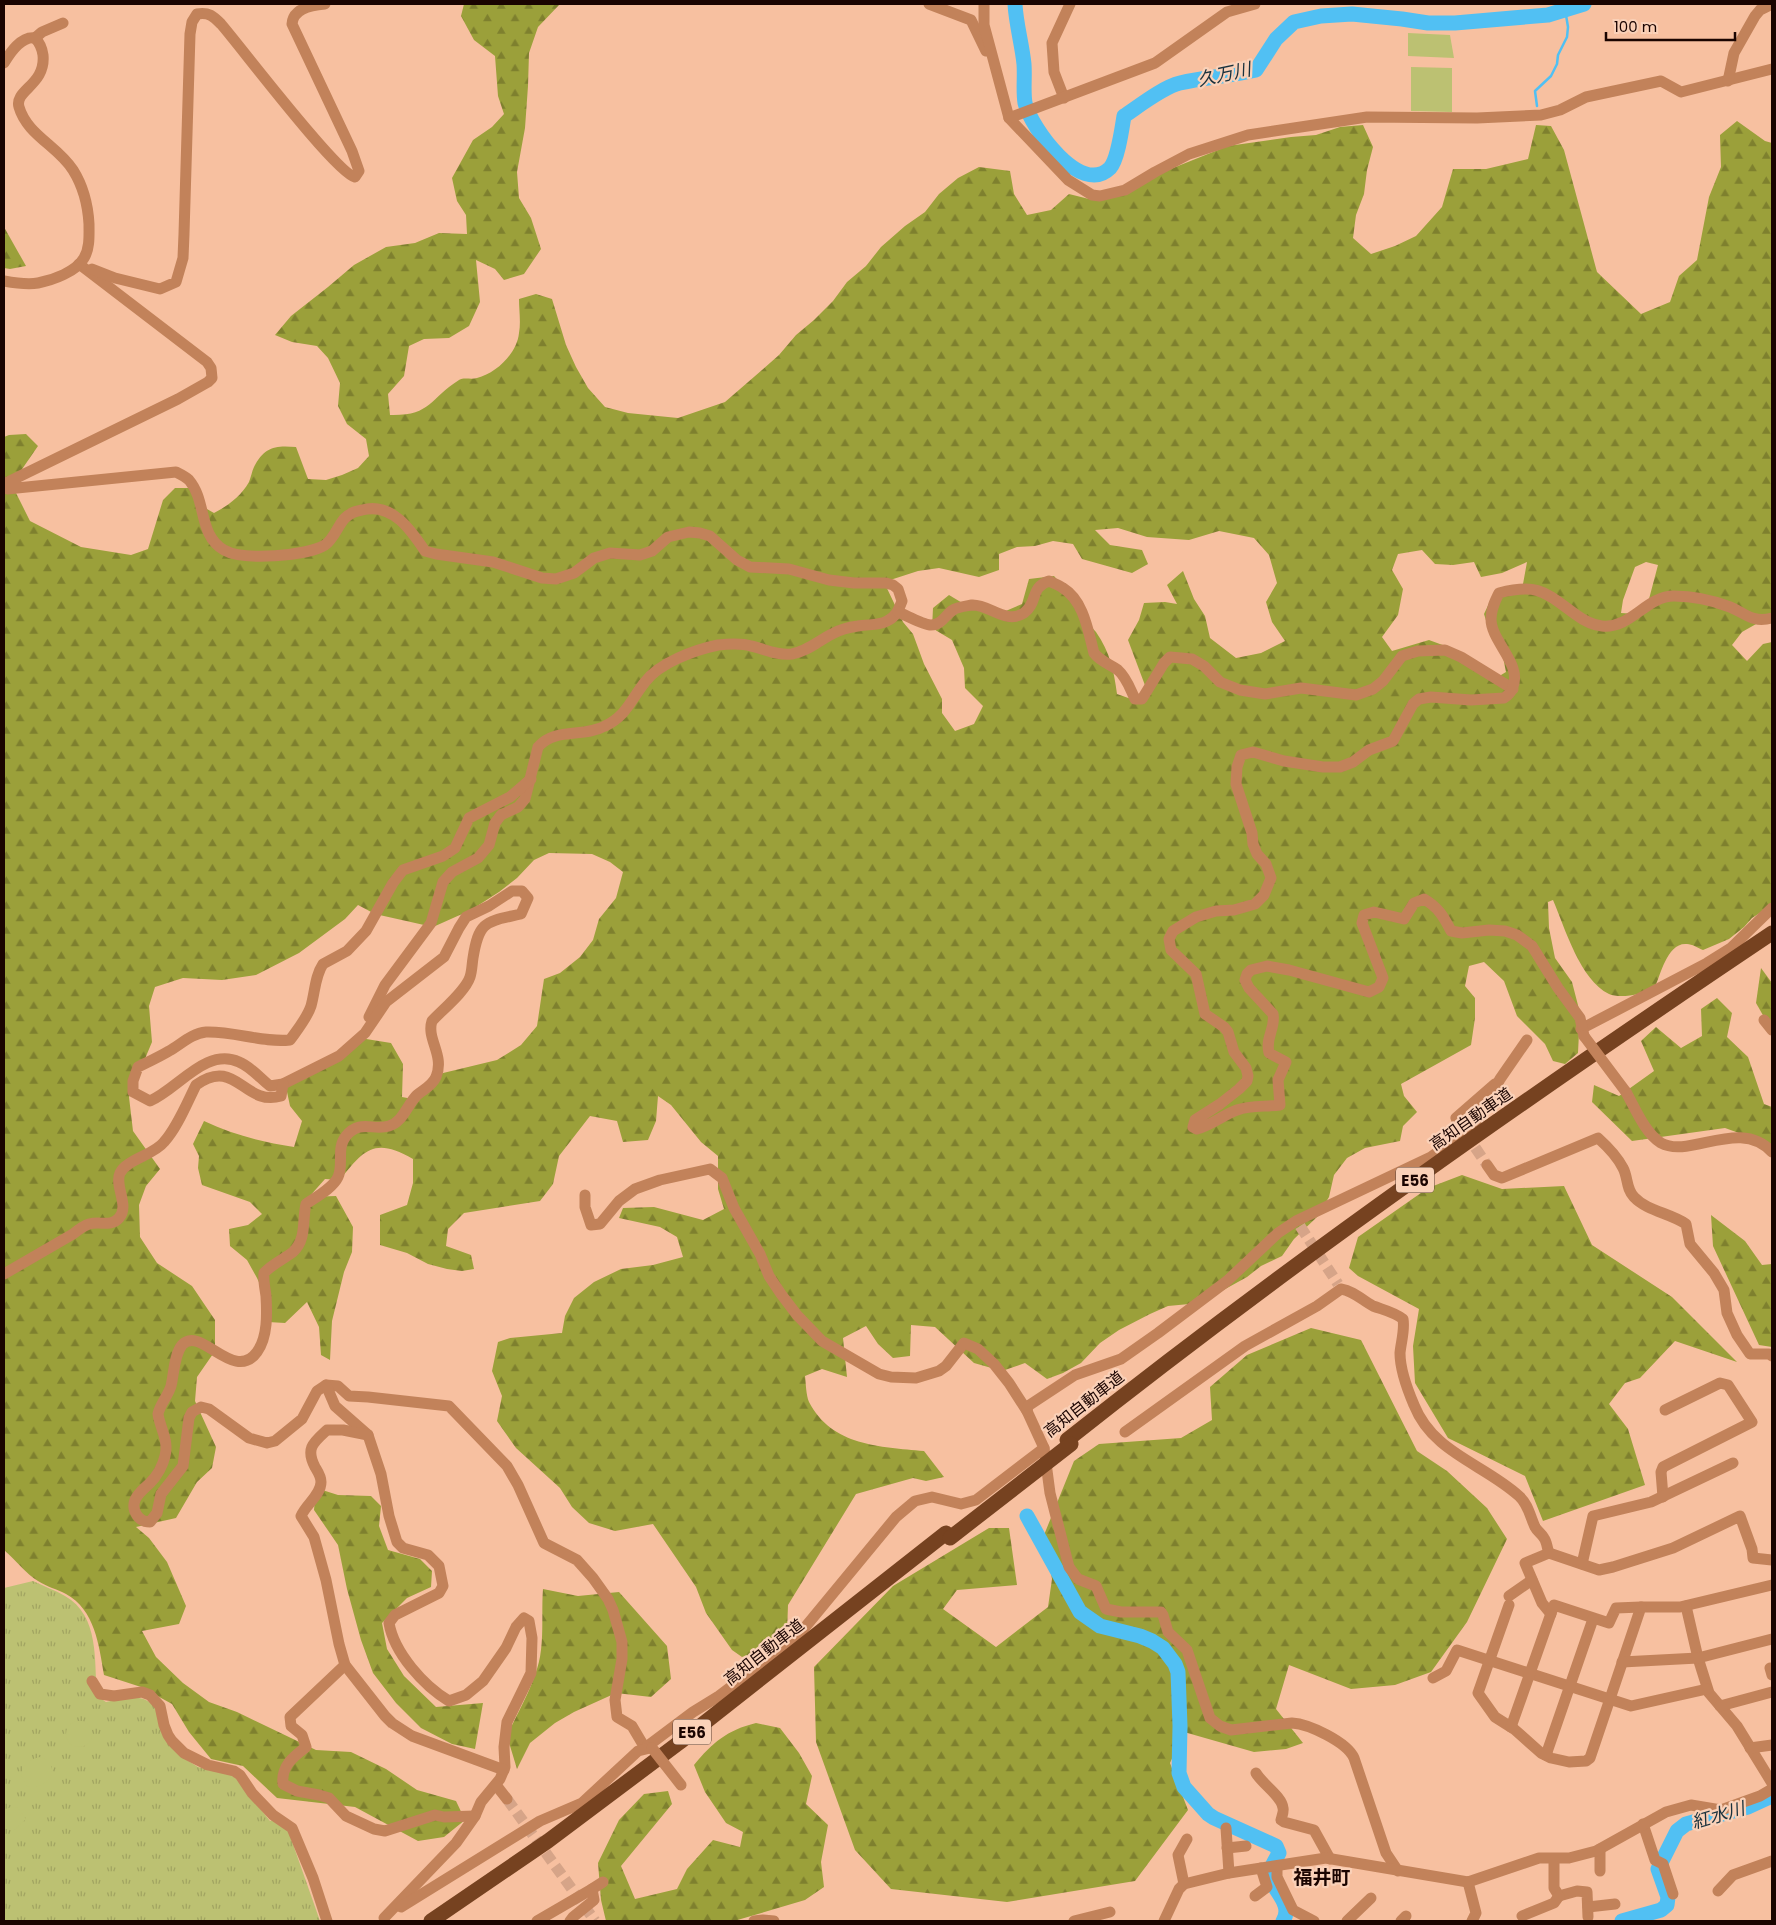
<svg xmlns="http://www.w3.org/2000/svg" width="1776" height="1925" font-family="Poppins,'Noto Sans JP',sans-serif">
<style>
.grass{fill:url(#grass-tufts)}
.forest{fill:url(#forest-firs);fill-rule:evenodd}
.garden{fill:#bcc172}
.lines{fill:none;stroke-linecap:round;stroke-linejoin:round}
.stream{stroke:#51c0f3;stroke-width:2.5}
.river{stroke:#51c0f3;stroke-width:15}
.minor-tunnel{stroke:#d6a488;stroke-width:11;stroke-dasharray:11 5.5;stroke-linecap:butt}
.minor{stroke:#c2825a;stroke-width:11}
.highway{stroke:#764220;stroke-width:15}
.minor-bridge{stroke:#c2825a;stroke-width:11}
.highway-bridge{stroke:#764220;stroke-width:15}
.labels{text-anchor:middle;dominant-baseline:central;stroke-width:4.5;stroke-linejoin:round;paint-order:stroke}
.shield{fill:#fad1b8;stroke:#5d4237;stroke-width:1}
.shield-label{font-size:15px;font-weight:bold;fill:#1a0400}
.street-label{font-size:16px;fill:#1a0400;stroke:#fad1b8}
.water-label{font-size:18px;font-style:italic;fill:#19313d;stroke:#fad1b8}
.quarter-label{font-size:19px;font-weight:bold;fill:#1a0400;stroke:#fad1b8}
</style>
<defs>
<pattern id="grass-tufts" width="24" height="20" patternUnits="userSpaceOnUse" patternTransform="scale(1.25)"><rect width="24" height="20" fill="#bcc172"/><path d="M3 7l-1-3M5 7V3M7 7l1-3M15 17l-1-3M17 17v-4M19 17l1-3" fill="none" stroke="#a1a461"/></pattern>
<pattern id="forest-firs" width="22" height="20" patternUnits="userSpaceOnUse" patternTransform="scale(1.25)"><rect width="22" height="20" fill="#9ba03a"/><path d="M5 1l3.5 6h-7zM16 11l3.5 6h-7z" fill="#7e802e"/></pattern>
</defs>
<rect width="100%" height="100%" fill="#f7c0a0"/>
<path class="grass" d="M33,1581C43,1586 55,1590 65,1596C100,1616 94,1661 97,1696L106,1702C123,1699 141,1692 154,1706L179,1755L198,1767L231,1775L237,1779L270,1821L274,1819L288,1830L320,1921H4V1588Z"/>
<g class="forest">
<path d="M464,4H560L538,27L529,53L528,86L525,128L517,172L519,198L531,218L541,249L524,274L504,280L495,269L476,260L480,302L469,326L449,338L424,339L409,346L404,376L388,394L390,415C431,416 429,399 459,380C464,377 471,380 477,378C497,373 517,353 519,333C521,322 519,310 519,299L536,294L552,299L566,345L576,367L588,388L605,407L628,413L678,418L725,402L762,370L779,355L796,335L814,320L833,301L847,282L866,266L881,247L905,226L925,212L939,194L958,178L979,167L1010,171L1014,194L1027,215L1051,210L1069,194L1093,200L1228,146L1291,137L1316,135L1340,127L1363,125L1373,147L1367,170L1364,194L1356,215L1353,238L1371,254L1395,246L1416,236L1442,207L1453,169H1486L1528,159L1536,125L1551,126L1564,150L1597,272L1641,314L1670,302L1679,276L1697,260L1709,197L1721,167L1720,135L1737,121L1765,141L1772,143V615L1742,632L1732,645L1747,661L1763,644L1772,642V905L1752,918L1744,927L1729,939L1703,950C1698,948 1692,944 1687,944C1667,942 1661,975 1654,989C1643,994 1620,999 1609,994C1580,980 1565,928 1553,900L1548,902L1549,928L1555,958L1572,982L1580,1013L1578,1053L1565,1064L1553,1061L1545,1044L1517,1016L1504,981L1484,962L1469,966L1465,986L1475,998V1018L1471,1045L1401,1084L1404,1096L1417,1112L1403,1126L1400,1141L1365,1148L1347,1158L1334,1175L1329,1197L1317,1217L1294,1239L1282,1256L1261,1266L1247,1277L1200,1303L1168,1306L1150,1314L1119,1330L1100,1343L1081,1363L1063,1373L1047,1379L1025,1363L1002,1371L974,1363L935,1327L911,1325L910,1356L893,1358L878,1344L866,1326L843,1338L847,1377L822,1369L805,1376C806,1384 806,1395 809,1402C832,1446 880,1447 924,1451L944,1477L926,1481L913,1478L856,1494L788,1605L787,1633L770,1648L742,1657L732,1650L706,1613L696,1587L653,1524L615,1531L589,1523L572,1507L560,1488L516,1448L497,1421L502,1396L492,1371L498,1342L510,1338L562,1333L565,1316L574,1298L594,1282L621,1269L653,1265L683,1257L677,1237L660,1227L619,1218L623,1208L654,1207L703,1220L724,1209L718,1189V1156L701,1142L671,1105L658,1096L656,1121L648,1140L623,1142L617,1121L590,1116L559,1156L553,1184L540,1201L464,1213L448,1229L446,1246L471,1255L474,1269L462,1271L447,1269L428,1264L407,1253L380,1245V1215L407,1205L413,1183V1159C375,1137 364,1149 340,1180L325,1179L309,1197L336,1196L353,1227L352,1252L344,1272L332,1321L330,1360L321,1355L319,1327L307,1302L285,1323L268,1322L269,1304L257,1278L247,1260L230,1246L229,1229L248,1225L262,1214L250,1202L202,1185L198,1168L199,1156L193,1144L204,1121C234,1135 262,1142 294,1147L302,1121L290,1106L286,1087L360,1038L391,1043L403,1064L402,1097L418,1100L439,1074L497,1060L521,1045L537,1026L544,979L560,973L580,957L593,940L599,919L616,898L623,872L610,862L592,854L549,853L534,860L517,878L499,892L471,910L433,927L375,914L358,905L345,919L299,953L256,975L222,980L183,978L155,987L149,1006L152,1042L129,1097L133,1131L160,1169L146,1186L139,1205L140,1237L157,1263L192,1286L215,1320V1351L197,1377L195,1401L216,1447L212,1468L197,1482L176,1518L136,1527L149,1538L167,1562L186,1606L179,1624L142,1631L156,1657L183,1683L209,1702L237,1712L316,1750L351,1752L386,1769L417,1790L456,1801L465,1820L444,1837L418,1841L355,1807L277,1798L243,1766L211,1759L189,1732L172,1704L141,1687L104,1675C99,1645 95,1610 66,1594C57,1589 47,1587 38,1581C26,1574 15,1559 4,1550V437L9,435L26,434L38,446L18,475L15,491L30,521L81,547L131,555L148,549L163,500L175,488H192L198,504L214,513C228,506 241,496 249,482C251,477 252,471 254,467C264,447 275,445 296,447L308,479L326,480L342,475L358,468L369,456L366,439L347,424L338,406L340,383L328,358L317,346L292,342L275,335L291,316L328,287L354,265L386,247L415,243L439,233L467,234L466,215L457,201L452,178L473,140L492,127L504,114L498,96L495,56L474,40L461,16ZM1118,528L1147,537L1189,540L1219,531L1254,538L1269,555L1277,583L1266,602L1272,622L1285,641L1261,653L1236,658L1210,638L1205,616L1194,599L1183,571L1167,585L1177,604L1165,602L1144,603L1139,620L1128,640L1146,688L1134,700L1117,694C1114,671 1110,652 1096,632C1091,626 1085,621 1081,614C1071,599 1067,590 1054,576L1029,579L1022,604L994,616L969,607L949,595L933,608L932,628L952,640L964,668L965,688L983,706L974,724L955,731L942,713V699L924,664L913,634L903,622L884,582L918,571L939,568L979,577L999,570V554L1017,547L1035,546L1053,541L1073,544L1082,559L1132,573L1148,564L1142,550L1110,545L1095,530ZM1422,550L1435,564L1453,565L1474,562L1481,577L1502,573L1527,562L1523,584L1492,597L1484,614L1491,636L1503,657L1506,672L1491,681L1448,647L1429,640L1392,651L1382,637L1398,615L1403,589L1392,570L1398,554ZM1646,562L1658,565L1649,599L1637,614L1621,613L1623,600L1635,567Z"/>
<path d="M4,227L26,266L10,269L4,268Z"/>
<path d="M1761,968L1772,983V1031L1756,1003Z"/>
<path d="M1717,998L1732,1013L1727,1037L1748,1057L1764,1104L1772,1107V1145L1725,1128L1632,1141L1592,1102L1594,1085L1619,1096L1654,1071L1641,1041L1656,1027L1681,1048L1702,1036L1701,1009Z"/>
<path d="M1462,1175L1502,1189L1564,1186L1592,1245L1672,1297L1737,1362L1675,1341L1640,1378L1625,1383L1609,1404L1628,1429L1645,1485L1543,1521L1525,1476L1448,1438L1415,1383L1413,1346L1419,1309L1358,1276L1349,1268L1358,1237L1428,1188Z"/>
<path d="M1711,1215L1745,1241L1762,1265L1772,1264V1347L1759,1345L1713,1246Z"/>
<path d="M1311,1328L1361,1340L1417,1451L1447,1471L1487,1508L1507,1539L1467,1622L1431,1672L1395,1685L1351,1689L1289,1665L1276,1709L1303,1743L1286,1749L1254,1752L1184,1732L1170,1763L1188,1810L1135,1881L1007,1902L891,1889L855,1850L816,1742L814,1667L893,1586L989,1528H1009L1017,1585L957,1590L943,1609L996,1647L1048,1607L1052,1579L1044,1535L1074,1461L1099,1444L1181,1438L1212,1420L1210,1387L1247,1355Z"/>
<path d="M316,1488L338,1495L371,1496L381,1506L379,1526L388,1550L420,1559L432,1571L431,1587L407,1598L382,1623L387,1649L404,1676L436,1707L483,1703L475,1749L452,1744L421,1728L396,1703L373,1673L361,1640L347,1589L338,1545L314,1510Z"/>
<path d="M543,1589L578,1596L619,1592L667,1646L671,1679L651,1697L616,1693L574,1712L555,1723L530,1743L517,1769L507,1736C517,1714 530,1692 537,1669C545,1645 541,1614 543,1589Z"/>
<path d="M756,1723L780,1728L799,1753L812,1776L806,1804L828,1825L821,1862L824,1887L805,1900L734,1921H606L601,1900L598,1863L619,1820L644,1794L668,1791L672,1804L621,1866L635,1899L677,1889L687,1869L713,1840L740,1847L743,1832L726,1823L705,1792L694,1765C712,1743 727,1730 756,1723Z"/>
</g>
<g class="garden">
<path d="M1408,33L1450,35L1454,58L1408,56Z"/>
<path d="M1411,67L1452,68V112L1411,111Z"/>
<circle cx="79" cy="1734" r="13"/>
<path d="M39,1757C63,1763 51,1791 27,1786L21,1776C23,1764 28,1761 39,1757Z"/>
<path d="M11,1807L18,1808L26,1819L13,1831L4,1828V1810Z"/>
</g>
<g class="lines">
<path class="stream" d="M1537,106L1535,91L1551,76L1557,64L1558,55L1567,37L1568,27L1565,9"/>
<g class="river">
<path d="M1015,4C1016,24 1022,44 1024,64C1025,77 1023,91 1025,103C1031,128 1081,197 1110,168C1118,159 1122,128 1124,116C1139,106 1163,87 1180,83C1205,77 1231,76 1256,70L1276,39L1294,22L1321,16L1352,14L1402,19L1428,23H1455L1548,15L1584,4"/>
<path d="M1027,1516L1080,1612L1100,1626L1140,1636L1152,1641L1163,1648L1175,1664L1178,1672L1180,1726L1179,1773L1184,1787L1208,1814L1214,1818L1276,1846L1279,1853C1276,1859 1269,1869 1270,1876C1271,1889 1294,1904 1283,1921"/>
<path d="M1622,1921L1661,1910L1667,1905L1668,1897L1658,1869L1677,1831L1686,1824L1748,1807L1772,1796"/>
</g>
<g class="minor-tunnel">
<path d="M1466,1134L1487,1165"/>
<path d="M1300,1226L1338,1284"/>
<path d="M507,1799L595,1921"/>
</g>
<g class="minor">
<path d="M929,4L971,20L986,51"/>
<path d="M984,4V25L1009,118L1068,180L1092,195L1100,196L1125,190L1155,172L1189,154L1248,135L1367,117L1477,118L1541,115L1560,110L1586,97L1661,81L1681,92L1772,69"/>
<path d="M4,63C10,53 21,36 35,38L42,32L63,23"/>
<path d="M1728,81L1734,53L1755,16L1760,10L1772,4"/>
<path d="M1064,98L1054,72L1052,43L1070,4"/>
<path d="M1009,118L1155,63L1227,12L1255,4"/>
<path d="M79,264L207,362L211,368L212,378L208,382L178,399L6,483L7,489L176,472C180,474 186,477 189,480C207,501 198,535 224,550C243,561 307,556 325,545C334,539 338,525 345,518C350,513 356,511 362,510C392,502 411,530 425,551L436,554L493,562L542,578L556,579L574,573L594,558L610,553L640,555L652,551L668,537L689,532L700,533L710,536L737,560L750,567L789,569L829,580L854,583H886L893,585L898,589L902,601C899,609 896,617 887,621C878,626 868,624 858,626C850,627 839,630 832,634C818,641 808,651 792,654C778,656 765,649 751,646C741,643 728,644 718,645C694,650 659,663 645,682C630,701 627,715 605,726C583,738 555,727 538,747L525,799L518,807L501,815L495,823L489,845L478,858L452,872L443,882L431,923L385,985L369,1017"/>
<path d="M92,269L115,278L160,289L176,282L183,258L184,234L190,34L192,22L197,14C209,12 213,16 221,24C241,47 336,173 355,177L359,171L352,151L292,24C293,8 312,5 325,4"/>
<path d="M4,281C15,283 27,285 38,283C53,280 76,272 84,258C90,248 89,235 89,224C88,206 83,186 73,170C58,146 27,135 19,107C14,90 46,85 43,55C42,48 40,43 35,38"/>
<path d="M898,612C906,615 923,625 931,625C942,625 945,615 953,610C957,607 967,606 972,605C989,604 1006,625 1024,613C1038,603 1030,587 1049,581C1053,583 1059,585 1063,588C1084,601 1088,631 1094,653C1101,662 1110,664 1118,670C1127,678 1130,689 1135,699H1142L1164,663L1170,657L1192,659L1204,666L1220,682L1240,690L1265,694L1301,688L1356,695L1373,689L1383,681L1402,656L1418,651L1445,650L1461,657L1513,689"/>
<path d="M531,779L510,797L469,818L455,848L443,856L403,870L393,883L366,931L347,951L323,964C315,976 315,992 311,1006C307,1018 298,1029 290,1040C263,1043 234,1031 206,1032C192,1033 180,1045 169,1051C159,1057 148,1062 138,1067L133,1081V1092L150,1101C178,1089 206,1047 239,1062C250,1066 261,1079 270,1086L283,1084L339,1056L365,1033L386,1002L444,957L459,928L466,917L489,906L512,891H522L528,898L521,914C486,922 479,920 473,958C472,964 472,971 470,977C465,992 442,1010 432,1021C426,1039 445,1055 436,1077C432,1086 424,1089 417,1095C407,1105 403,1122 389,1126C373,1131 360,1119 346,1136C336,1148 344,1164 338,1177C333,1188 316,1197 306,1204C302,1220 307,1239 293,1252C284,1259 272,1264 264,1273C263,1280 265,1288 266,1296C267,1313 268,1337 257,1352C234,1384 200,1324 182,1345C174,1355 174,1374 171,1386C168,1396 160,1404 158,1414C160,1428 169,1440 165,1456C163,1465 157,1476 150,1483C145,1488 138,1493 135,1500C131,1511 139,1522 150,1522L157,1513L161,1494L183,1466L189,1418L192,1412L201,1407L209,1409L249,1438L267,1443L275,1441L302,1419L317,1391L326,1385L338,1386L349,1396L368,1397L449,1406L507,1466L518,1485L544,1543L577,1560L593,1578L608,1599L613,1610L622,1642V1659L615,1700L617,1717L632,1726L645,1748"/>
<path d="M1764,1020L1772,1030"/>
<path d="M1581,1029L1707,963L1731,948L1772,908"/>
<path d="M1584,1036L1580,1018L1558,988L1532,946L1517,935L1505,931L1489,930L1462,933L1451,931C1444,917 1438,907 1424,899L1414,903L1404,919L1374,912L1364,915L1362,923L1383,978L1379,987L1369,992L1289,970L1267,966L1251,970L1247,974L1245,980L1249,988L1273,1014C1276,1028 1265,1037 1269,1053L1286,1062L1278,1080L1280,1105C1266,1107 1250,1105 1237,1110C1223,1115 1212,1125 1197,1129L1193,1127L1195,1120L1220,1104L1239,1089L1247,1081L1248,1076L1246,1068L1234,1052L1228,1032L1224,1027L1205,1014L1196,974L1171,950L1169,939L1173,931L1196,917L1216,911L1234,910L1255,904L1264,895L1271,878L1266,864L1257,854L1253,844L1252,833L1236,784L1237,767L1241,755L1253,752L1284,761L1323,767H1340L1353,762L1369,750L1393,741L1413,704L1419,699L1431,697L1471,700L1504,698C1507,696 1511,692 1512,689C1524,665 1491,642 1491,619C1491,609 1495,601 1499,593C1538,583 1545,592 1575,614C1583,620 1591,625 1602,626C1631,629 1646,596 1674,596C1693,596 1712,600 1730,607C1747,614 1752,623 1772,618"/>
<path d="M1626,1092C1635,1108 1645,1133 1661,1143C1690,1159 1740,1117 1772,1152"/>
<path d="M1462,1129L1456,1118L1495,1084"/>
<path d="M1487,1165L1494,1175L1502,1178L1598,1138C1608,1147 1617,1156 1623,1168C1628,1177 1626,1189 1634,1197C1647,1211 1670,1213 1686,1224L1690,1244L1714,1273L1724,1290L1727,1313L1737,1335L1750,1354H1769L1772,1356"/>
<path d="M585,1195V1207L591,1225L600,1224L619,1201L635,1189L660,1180L710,1169L722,1178L734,1208L760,1254L769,1276L781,1294L797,1315L822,1341L879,1374L891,1377L916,1378L939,1371L946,1366L964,1343L978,1349L994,1364L1009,1383L1027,1411L1044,1448L1050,1493L1069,1567L1078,1579L1096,1586L1106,1609L1121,1612H1161L1163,1615L1168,1632L1187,1650L1210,1718L1220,1726L1231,1730L1292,1723C1309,1724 1347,1742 1354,1758L1386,1853L1398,1871"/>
<path d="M4,1274L73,1234C78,1230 83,1226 89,1224C100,1221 111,1227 119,1218C130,1206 114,1186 120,1173C127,1159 154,1155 164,1142C177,1128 187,1103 196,1085C236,1056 244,1107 281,1096L283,1084"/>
<path d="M326,1385L335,1406L368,1435L381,1474L389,1516L397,1542L403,1548L428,1555L439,1566L443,1586L439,1593L395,1615L389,1623C394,1653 424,1686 449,1701L466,1695L483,1681L506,1648L516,1627L524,1618L529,1621L532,1638L531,1673L507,1722L504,1747L505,1767L500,1779L481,1802L475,1816L456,1843L384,1918"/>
<path d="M1027,1411L1028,1406L1075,1375L1121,1359L1158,1333L1227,1281L1278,1233L1296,1221L1431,1157L1475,1125L1500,1079L1527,1040"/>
<path d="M1125,1432L1245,1346L1317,1306L1341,1289C1354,1291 1362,1300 1373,1306C1384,1310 1394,1312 1403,1319C1405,1330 1401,1342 1400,1353C1400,1369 1408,1391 1414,1405C1433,1453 1484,1464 1519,1496C1528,1504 1530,1516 1535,1527C1537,1531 1542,1534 1544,1538C1547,1542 1547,1548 1549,1553"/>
<path d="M368,1435L343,1430H327C314,1442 305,1448 315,1467C318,1472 321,1476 321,1482C321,1495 306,1504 301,1516L314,1537L326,1580L339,1644L345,1665L385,1716L392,1723L412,1736L504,1770"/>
<path d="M1663,1497L1661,1472L1663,1467L1752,1422L1728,1385L1720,1383L1665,1410"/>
<path d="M1582,1564L1593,1516L1651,1502L1733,1463"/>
<path d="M1509,1596L1532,1580"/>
<path d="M1509,1605L1478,1693L1495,1717L1514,1729L1541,1753L1551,1758L1569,1762L1586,1761L1590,1758L1641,1607H1680L1772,1585"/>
<path d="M1686,1606L1698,1658L1709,1693L1737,1726L1772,1783"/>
<path d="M1551,1614L1542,1603L1525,1563L1549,1553L1599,1570L1613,1567L1673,1548L1740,1516L1752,1549L1753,1558L1772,1560"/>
<path d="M1622,1662L1698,1658L1772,1639"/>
<path d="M345,1665L290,1717L291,1726L302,1735L306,1747C293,1757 281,1766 283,1784L297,1791L319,1795L329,1798L346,1816L374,1829L385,1831L435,1815L444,1817L475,1816"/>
<path d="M1770,1668L1772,1675"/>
<path d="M1433,1678L1446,1671L1457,1650L1631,1706L1707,1689"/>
<path d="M92,1681L100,1694L114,1696L142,1692L150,1695L160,1706L164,1725L168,1735L172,1741L184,1753L208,1765L234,1771L240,1775L252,1793L273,1815L292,1828L313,1878L327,1921"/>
<path d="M1720,1706L1772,1692"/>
<path d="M1511,1727L1554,1605L1609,1623L1616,1608L1641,1607"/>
<path d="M645,1748L693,1712L719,1696L797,1637L896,1517L915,1501L932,1497L961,1504L976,1500L1044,1448"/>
<path d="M1750,1748L1772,1745"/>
<path d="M1546,1755L1593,1619"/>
<path d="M1256,1773C1262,1784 1282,1796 1283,1808C1284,1811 1282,1816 1281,1820L1284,1822L1314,1830L1330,1859"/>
<path d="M496,1785L507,1799"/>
<path d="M1643,1824L1655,1860L1663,1864L1673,1894"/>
<path d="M1226,1828L1229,1873"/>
<path d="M1227,1848L1246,1846"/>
<path d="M1600,1849V1871"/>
<path d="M1554,1859V1888L1559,1896L1577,1891L1587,1892L1588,1917"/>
<path d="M1277,1866V1877L1293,1910L1314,1921"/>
<path d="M1468,1882L1476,1913L1472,1921"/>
<path d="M1184,1884L1178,1855L1187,1839"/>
<path d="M592,1889L603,1882"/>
<path d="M1718,1891L1733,1875L1772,1861"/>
<path d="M1255,1896L1267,1887L1261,1868"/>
<path d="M401,1907L540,1821L582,1803L638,1751L650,1748"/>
<path d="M1588,1907L1615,1904"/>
<path d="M1522,1916L1554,1903L1559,1896"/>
<path d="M537,1921L592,1889L594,1900L573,1917L570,1921"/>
<path d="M754,1921L763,1920L774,1921"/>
<path d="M1074,1921L1110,1912"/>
<path d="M1164,1921L1179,1889L1184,1884L1229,1873L1326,1858L1468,1882L1539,1858H1569L1596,1851L1666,1812L1691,1805L1721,1810L1760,1796L1772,1789"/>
<path d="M1347,1921L1371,1898"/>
<path d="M1401,1921L1406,1916"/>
</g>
<g class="highway">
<path d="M1067,1440C1294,1260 1532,1094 1772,933"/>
<path d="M431,1921L548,1841L680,1742L946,1533"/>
</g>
<g class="minor-bridge">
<path d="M1584,1036L1626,1092"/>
<path d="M652,1748L681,1785"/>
</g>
<path class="highway-bridge" d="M950,1538L1071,1444"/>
</g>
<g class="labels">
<g class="shield">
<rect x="1396" y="1167.5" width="38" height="25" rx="4"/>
<rect x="673" y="1719.5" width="38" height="25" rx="4"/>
</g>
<g class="shield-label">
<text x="1415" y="1180">E56</text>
<text x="692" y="1732">E56</text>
</g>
<g class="street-label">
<text transform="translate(1471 1119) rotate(-35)">高知自動車道</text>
<text transform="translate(1084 1404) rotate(-38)">高知自動車道</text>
<text transform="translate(764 1652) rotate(-38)">高知自動車道</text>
</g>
<g class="water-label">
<text transform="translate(1224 74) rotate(-12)">久万川</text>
<text transform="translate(1718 1815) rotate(-16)">紅水川</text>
</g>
<g class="quarter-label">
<text x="1322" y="1877">福井町</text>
</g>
</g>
<rect width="1776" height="1925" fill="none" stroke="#1a0400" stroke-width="10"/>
<path d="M1606 32v8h129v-8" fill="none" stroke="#1a0400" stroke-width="2.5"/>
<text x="1614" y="32" font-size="15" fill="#1a0400" stroke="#fad1b8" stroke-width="4" paint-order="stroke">100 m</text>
</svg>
